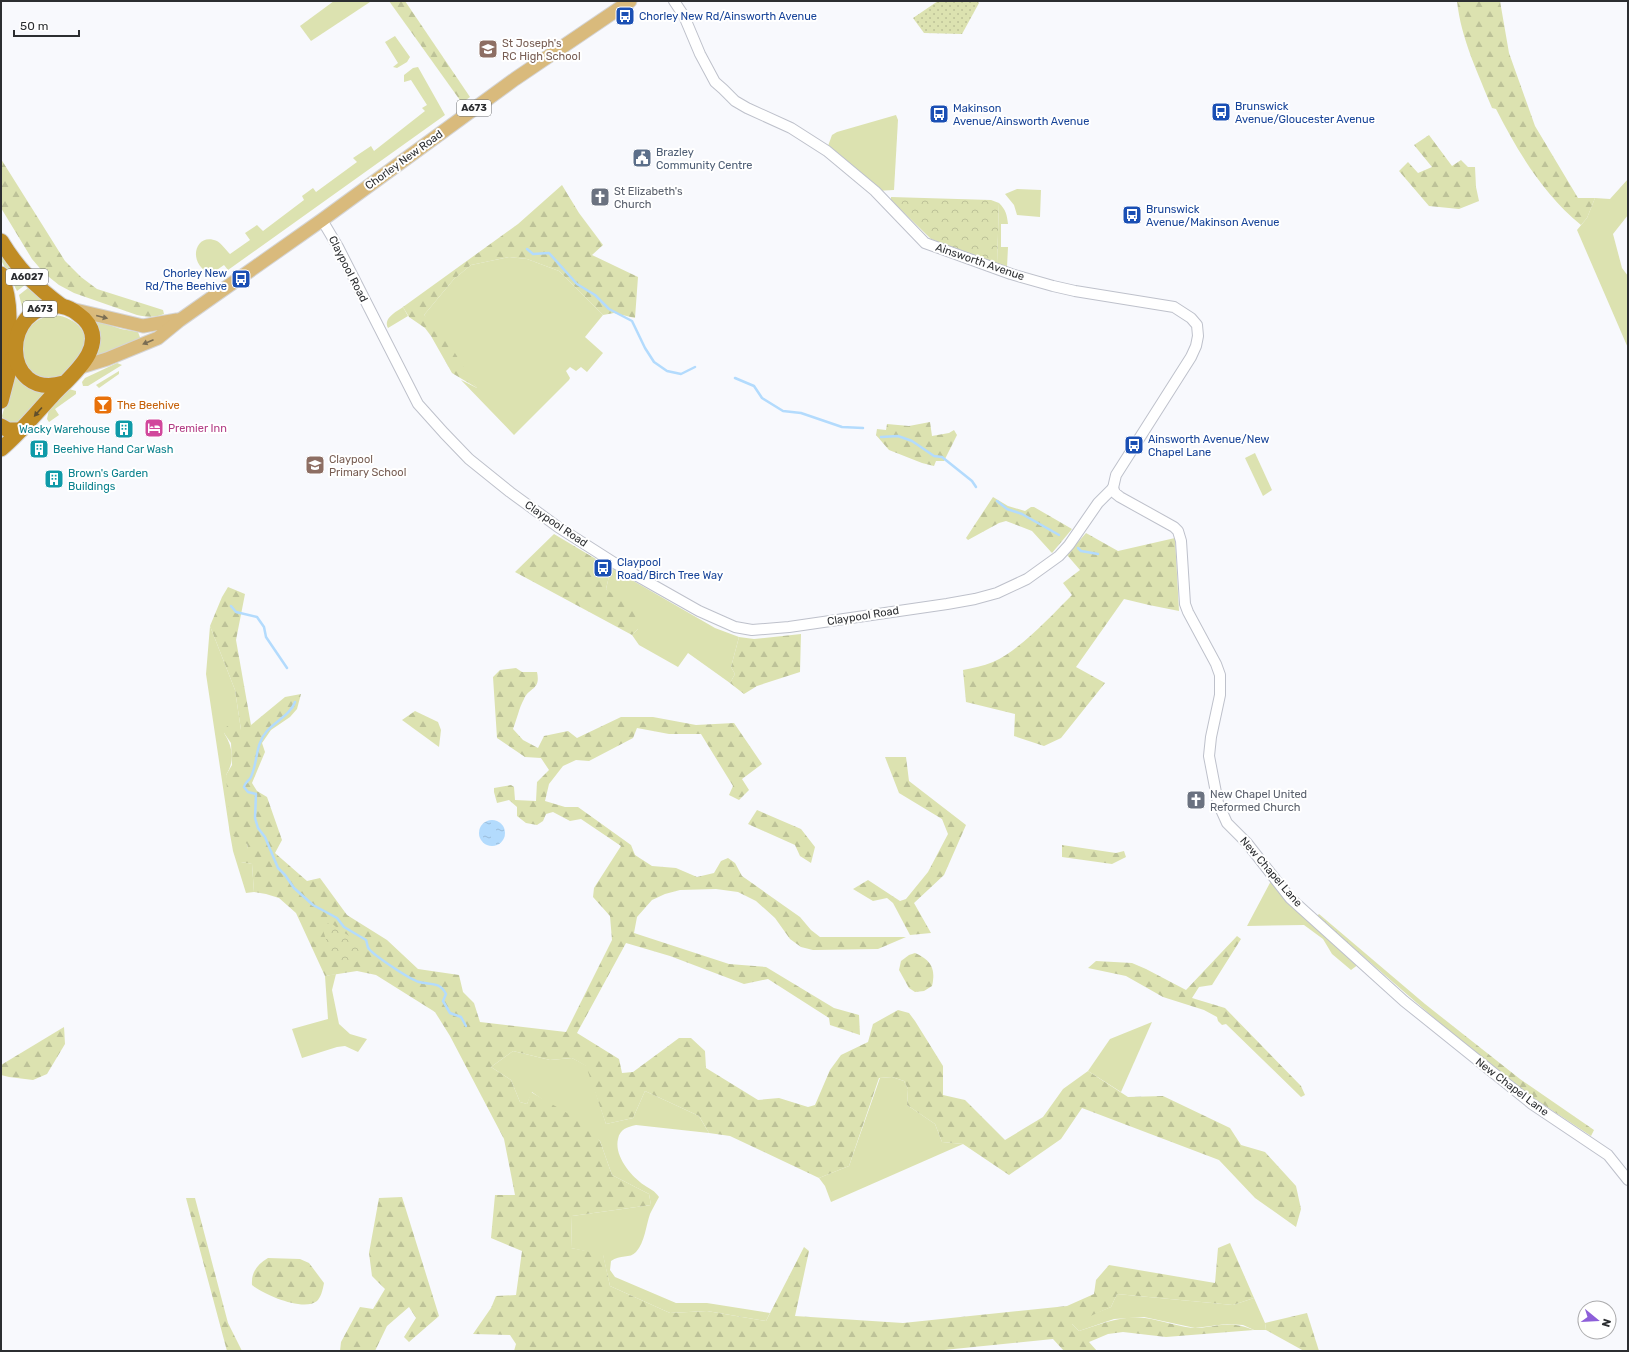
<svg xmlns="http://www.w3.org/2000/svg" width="1629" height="1352" font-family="Rubik,sans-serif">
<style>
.grass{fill:#dce2b0}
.forest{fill:url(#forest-firs)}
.park{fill:url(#park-crowns)}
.garden{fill:url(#garden-dots)}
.water{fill:url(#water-ripples)}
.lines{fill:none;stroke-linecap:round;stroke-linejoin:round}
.stream{stroke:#b3dbfd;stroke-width:2.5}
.minor-casing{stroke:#bec1cb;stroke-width:12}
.major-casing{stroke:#d5d5d6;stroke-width:15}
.highway-casing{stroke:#d5d5d6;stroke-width:17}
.minor{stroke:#fff;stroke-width:10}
.major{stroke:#d9ba7c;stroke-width:13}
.highway{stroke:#c08c24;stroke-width:15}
.oneway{fill:#7a6d53}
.oneway2{fill:#604f2c}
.labels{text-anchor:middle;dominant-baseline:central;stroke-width:4;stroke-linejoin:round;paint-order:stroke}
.shield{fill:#fff;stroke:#6b6d6f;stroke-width:1}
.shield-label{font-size:10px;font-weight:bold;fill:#2c2e31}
.transit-label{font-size:11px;fill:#164399;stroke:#fff;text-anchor:start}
.education-label{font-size:11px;fill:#785e54;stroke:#fff;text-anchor:start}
.service-label{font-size:11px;fill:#4e5e75;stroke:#fff;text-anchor:start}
.street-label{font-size:11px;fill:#2c2e31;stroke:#fff}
.worship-label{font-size:11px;fill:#5b616d;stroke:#fff;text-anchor:start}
.food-label{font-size:11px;fill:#c56008;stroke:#fff;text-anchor:start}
.hotel-label{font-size:11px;fill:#b23c85;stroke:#fff;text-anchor:start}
.culture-label{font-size:11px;fill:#0d838f;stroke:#fff;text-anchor:start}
</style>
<defs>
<pattern id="forest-firs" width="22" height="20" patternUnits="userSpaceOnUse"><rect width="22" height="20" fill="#dce2b0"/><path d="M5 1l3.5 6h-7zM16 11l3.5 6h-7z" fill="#bdc298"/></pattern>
<pattern id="park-crowns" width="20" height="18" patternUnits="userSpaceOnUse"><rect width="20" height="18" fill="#dce2b0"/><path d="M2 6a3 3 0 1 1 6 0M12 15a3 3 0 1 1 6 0" fill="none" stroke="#bdc298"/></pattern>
<pattern id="garden-dots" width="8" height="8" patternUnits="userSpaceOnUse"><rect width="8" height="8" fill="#dce2b0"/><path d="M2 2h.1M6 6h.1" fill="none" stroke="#bdc298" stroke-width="1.8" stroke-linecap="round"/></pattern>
<pattern id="water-ripples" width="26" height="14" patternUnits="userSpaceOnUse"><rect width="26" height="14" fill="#b3dbfd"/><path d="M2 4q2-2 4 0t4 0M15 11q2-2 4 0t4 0" fill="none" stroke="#9abcd9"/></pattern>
</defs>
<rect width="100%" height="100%" fill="#f8f9fd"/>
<g class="grass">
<path d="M334,1L370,2L311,41L300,26Z"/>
<path d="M395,36L410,57L407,62L397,68L393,67L398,63L385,42Z"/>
<path d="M418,67L445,115L228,270L224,265L211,274C186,264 195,231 217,241C222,244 226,250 230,254L250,240L245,233L257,225L263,231L304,200L302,196L313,188L316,192L357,162L353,158L371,146L374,151L425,111L422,108L427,105L411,80L404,82V75L413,68Z"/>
<path d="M896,115L898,120L894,190L875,191L828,146L832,135L837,132Z"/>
<path d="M1628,179V215L1613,234L1622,268L1628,276V348L1577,230L1587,218L1595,198L1610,199Z"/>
<path d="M1017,189L1041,190L1040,217L1017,215L1014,205L1005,194Z"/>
<path d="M999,203C1006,210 1007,215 1008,224H1001V247H1008L1007,267L997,264Z"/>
<path d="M1,255L25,285L17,291L1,260Z"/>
<path d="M509,257L527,259L559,271L603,315L585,337L603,353L587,372L581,367L576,371L570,367L566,371L570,378L569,380L514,435L461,380L477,388L424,315L454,279L471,265Z"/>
<path d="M28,288L46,303L24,314L19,295Z"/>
<path d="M403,307L408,316L388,328C383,318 396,312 403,307Z"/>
<path d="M52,315C71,315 94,331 82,353C79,357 75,361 72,365C67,371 63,376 56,379C50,380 43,379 37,380L19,358C20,337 30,319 52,315Z"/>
<path d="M97,321L121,329L138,332L141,340L97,357L100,343L96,325Z"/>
<path d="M117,363L122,365L88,386H83L82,382L85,378Z"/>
<path d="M14,371L51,391L19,426L4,421L2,416Z"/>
<path d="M119,371V374L99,388L96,385Z"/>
<path d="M69,389L76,391V394L55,409L59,415L49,422L47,419L49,409Z"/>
<path d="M1255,453L1272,490L1263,496L1245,458Z"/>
<path d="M611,568L715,628L739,637L731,667L735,674L730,683L688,653L678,667L639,645L632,635L638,629L606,589Z"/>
<path d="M210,626L235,690L241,730L224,733C233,747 235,761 226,775L248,848L241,862L252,864L254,892L246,893L233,851L230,834L206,674Z"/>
<path d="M1272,879L1359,964L1351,970L1332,954L1323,939L1304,925L1247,926Z"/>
<path d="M336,974L332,990L339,1024L350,1034L367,1039L358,1052L345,1046L337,1047L302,1058L292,1029L328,1019L325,976Z"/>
<path d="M1152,1022L1121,1092L1088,1071L1110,1039Z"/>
<path d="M513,1051L550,1060L572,1058L587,1066L606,1124L633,1118L645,1091L699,1116L709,1133L636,1125C627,1127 620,1129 618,1139C614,1156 631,1176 644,1185C650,1189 655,1191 659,1197C656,1202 653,1208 650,1214C646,1225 645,1242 636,1252C630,1259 620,1254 611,1261L610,1270L615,1277L676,1303H707L770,1313L766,1321L707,1311L670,1313L610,1286L603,1255L571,1248L572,1216L651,1205L649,1194L612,1175L600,1141L532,1092L527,1104L520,1102L511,1080L491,1067Z"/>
<path d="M892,1077L904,1081L908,1089L907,1105L935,1124L942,1142L963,1144L831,1202L825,1186L819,1178L849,1166L880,1078Z"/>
<path d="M1117,1294L1233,1305L1254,1298L1265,1323L1266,1330H1254L1243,1325L1227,1324L1195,1328L1144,1317L1114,1319L1079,1331L1071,1323L1111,1307Z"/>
</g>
<g class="forest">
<path d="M389,1H405L470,97L462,103Z"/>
<path d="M1457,1H1500L1509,53L1535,126L1578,198H1595L1587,218L1581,225C1543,194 1518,152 1496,109L1492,108C1478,73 1461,39 1457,1Z"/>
<path d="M1429,135L1452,166L1461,160L1468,167H1475L1476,187L1479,201L1459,209L1429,206L1399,171L1408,162L1418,173L1432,167L1414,145Z"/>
<path d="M1,159L65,261L81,277L97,289L163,310L164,314C154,318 147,317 137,315L74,293L59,285L44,273L32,259L1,208Z"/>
<path d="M562,185L579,213L603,245L592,255L638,277L635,318L614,313L603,315L559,271L527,259L509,257L471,265L454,279L424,315L443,334L477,388L452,373L431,336L425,328L409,317L403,307L518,224Z"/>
<path d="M930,422L932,436L949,433L954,430L957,435L944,461H936L934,466L922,463L889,450L876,435L877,429L886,430L887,424L909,426Z"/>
<path d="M993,497L1008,506L1025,511L1031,507H1034L1072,529L1052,553L1032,531L1006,521L999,523L968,540L966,538Z"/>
<path d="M1086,533L1118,551L1175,538L1179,611L1149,605L1124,599L1076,667L1105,683L1061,738L1044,746L1014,736L1015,714L966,702L963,670C973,668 983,666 993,662C1021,649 1050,617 1072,595L1063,583L1080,570L1067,555Z"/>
<path d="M554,534L611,568L606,589L637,613L638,629L632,635L515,572Z"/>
<path d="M228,587L245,594L236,640L251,725L285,697L301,694L297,709L290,717L271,730L262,743L265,752L252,783L257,791L267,797L282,840L275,853L307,881L320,878L347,915L387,940L418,969L459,975L463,992L474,1003L480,1022L566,1032L612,940L610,916L593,897L594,888L621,846L581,819L570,821L553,812L546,814L543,821L537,825L526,823L517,816V807L509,800L497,803L494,792V788L511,785L514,787L515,800L536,801L537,782L549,770L541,758L525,757L497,738L493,677L500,670L516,668L522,672H537C541,690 529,687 524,699C519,708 517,719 513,729L523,740L538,748L544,736L568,731L577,738L621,717H653L696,725L734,723L762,764L742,779L749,790L739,800L729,795L733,786L701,734H669L637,728L633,738L589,761L576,760L563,766L549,784L545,801L565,807H578L631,845L635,855L652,866L676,868L697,877L714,873L721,861L728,858L735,863L742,876L800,917L811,930L820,937H906L878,949L813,950L801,947L790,939L775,918L756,901L738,892L716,889L680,890L665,894L652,900L637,917L634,933L729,964L766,967L834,1008L859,1015L860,1035L830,1025L829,1018L768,979L744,984L670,956L626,943L577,1033L619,1059L622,1073L633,1072L679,1038H691L705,1051L706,1068L758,1100L779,1098L808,1107L815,1105L830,1070L841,1055L868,1042L873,1024L898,1010L909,1013L915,1021L943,1066V1095L965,1100L1005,1140L1043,1117L1063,1089L1088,1071L1128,1097L1163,1096L1230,1128L1241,1145L1265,1152L1296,1186L1301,1209L1296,1227L1255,1198L1219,1160L1082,1108L1061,1139L1009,1175L963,1144L942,1142L935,1124L907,1105L908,1089L904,1081L892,1077L879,1078L849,1166L819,1178L730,1136L709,1133L699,1116L645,1091L633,1118L606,1124L586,1066L572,1058L550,1060L513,1051L491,1067L511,1080L520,1102L527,1104L531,1092L574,1117L600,1141L612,1175L649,1194L651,1205L572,1216L571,1248L603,1254L610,1286L670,1313L707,1311L766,1321L804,1247L809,1251L795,1316L903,1323L1067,1306L1094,1294L1096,1280L1109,1265L1215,1283L1218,1248L1230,1243L1254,1298L1233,1305L1117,1294L1111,1307L1072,1324L1079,1331C1100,1324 1122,1315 1145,1318C1161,1320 1181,1328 1197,1328C1220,1326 1230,1320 1254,1330L1166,1337L1123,1332L1108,1334L1089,1342L1097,1351H1064L1053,1339L934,1351H514L516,1344L510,1335L473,1334L491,1308L496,1296L516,1295L522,1251L491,1238L495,1195H515L504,1139L450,1036L435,1012L376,975L357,971L325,976L296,913L279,898L266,894L254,892L252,864L241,862L240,850L248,848L247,844L230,834L226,775L232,765L231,743L224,733L227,726L241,730L235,690L210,626L222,597Z"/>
<path d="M801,634L800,672L757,686L744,694L730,683L735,674L731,667L739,637L754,639Z"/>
<path d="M415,711L438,722L441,730L439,747L402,720Z"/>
<path d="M885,757H906L909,781L966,825L944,875L914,903L931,933L910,935L893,903L887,898L873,901L853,889L868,880L900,901L906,899L928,872L948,834L942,819L899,793Z"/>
<path d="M757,810L801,829L815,847L811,863L800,856L795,845L748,824Z"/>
<path d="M1062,845L1116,853L1124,851L1126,857L1112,864L1062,857Z"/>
<path d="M1319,914L1425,1004L1520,1079L1594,1130L1591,1136L1523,1091L1495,1071L1317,916Z"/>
<path d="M1237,936L1241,939L1212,985L1199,987L1192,998L1225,1008L1301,1086L1305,1095L1301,1097L1226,1024L1222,1025L1218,1021L1217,1017L1204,1010L1163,997L1126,976L1088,968L1096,961L1132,963L1146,969L1186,990Z"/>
<path d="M915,953C931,960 936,969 932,986L924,991L915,992L909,988L899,970L901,961L909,955Z"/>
<path d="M64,1027L65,1044L47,1074L33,1080L9,1077L1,1075V1065Z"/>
<path d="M402,1197L439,1316L409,1342L404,1337L416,1318L409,1307L387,1326L375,1351H340L341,1342L360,1307L373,1309L385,1289L372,1276L369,1253L379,1198Z"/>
<path d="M186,1198H195L228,1323L242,1351H227Z"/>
<path d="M268,1258L300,1259L309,1263L324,1283C323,1289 321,1297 317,1301C304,1312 264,1295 252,1285C251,1273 257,1264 268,1258Z"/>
<path d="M1307,1313L1319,1351H1304L1266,1330L1265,1323Z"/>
</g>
<g class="park">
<path d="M891,197L991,200L999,203L997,264L931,239L891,200Z"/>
<path d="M330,922L341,931L363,944L357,962L346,960L332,962L331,955L322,927Z"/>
</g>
<path class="garden" d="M938,1H977L979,3L962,34L924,33L913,18Z"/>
<circle class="water" cx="492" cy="833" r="13"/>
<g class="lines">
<g class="stream">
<path d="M527,249L533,254L549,253L577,284L595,295L609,309L632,321L645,348L654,362L667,371L681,374L695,367"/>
<path d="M735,378L754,386L762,398L783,411L801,413L842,427L863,428"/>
<path d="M881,437L898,436L912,441L934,456L942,457L972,481L976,487"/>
<path d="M997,501L1007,509L1022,514L1059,535"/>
<path d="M1078,548L1081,551L1098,554"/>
<path d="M231,606L236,612L257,617L264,627L266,637L287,668"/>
<path d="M295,702C291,714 276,721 267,731C255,744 258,762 251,777C249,781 245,782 244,787L248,792L256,794L255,818L258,828L265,837L278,868L285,875L294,888L313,905L337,918L344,927L366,940C367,942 367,947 369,949C375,956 409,979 419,982C430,985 439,981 446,994L443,1001L450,1013L461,1017L466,1026"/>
</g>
<defs>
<g id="minor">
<path d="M674,1L684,16L700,54L715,82L723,89L735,101L747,108L791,128L827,151L875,191L925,243L1011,274L1053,286L1075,291L1174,307L1191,318L1197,325L1198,336L1196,346L1191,357L1116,475L1113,488"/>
<path d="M322,220L338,247L418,404L444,433L469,459L510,492L558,527L616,564L699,611L735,627L752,630L789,627L947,604L975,599L997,593L1027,579L1059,556L1069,545L1098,503L1113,488"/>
<path d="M1113,488L1115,493L1120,497L1174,527L1178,531L1181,541L1185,604L1188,612L1216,664L1220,675V695L1211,737L1209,756L1218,803L1227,823L1247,843L1290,898L1404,1001L1532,1104L1608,1155L1628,1180"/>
</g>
<g id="major">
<path d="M71,309L143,326L177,320"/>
<path d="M81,367L107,359L158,338L180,320L322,220L515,79L630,1"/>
</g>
<g id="highway">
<path d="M1,241C18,269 36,287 62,306"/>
<path d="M1,274C14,309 9,333 1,369"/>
<path d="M1,401L12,359"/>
<path d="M1,426L8,430H21"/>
<path d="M1,449C20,433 35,414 52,396C68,378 111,347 84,319C77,313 70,307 60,306C0,302 0,402 64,383"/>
</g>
</defs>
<use href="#minor" class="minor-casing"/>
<use href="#major" class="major-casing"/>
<use href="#highway" class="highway-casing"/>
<use href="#minor" class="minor"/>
<use href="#major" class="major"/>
<use href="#highway" class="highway"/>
</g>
<defs><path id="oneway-solid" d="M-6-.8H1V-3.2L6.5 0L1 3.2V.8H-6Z"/></defs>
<g class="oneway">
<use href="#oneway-solid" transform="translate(102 317) rotate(14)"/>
<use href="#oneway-solid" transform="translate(148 342) rotate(157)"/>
</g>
<use class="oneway2" href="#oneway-solid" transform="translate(38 412) rotate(131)"/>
<defs>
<symbol id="bus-square" viewBox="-11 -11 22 22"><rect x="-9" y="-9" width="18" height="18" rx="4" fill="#1a4fb4" stroke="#fff"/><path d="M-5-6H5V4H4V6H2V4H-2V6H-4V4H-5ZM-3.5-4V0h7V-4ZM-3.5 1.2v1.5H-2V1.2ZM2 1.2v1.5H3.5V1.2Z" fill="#fff"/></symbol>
<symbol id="school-square" viewBox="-11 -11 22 22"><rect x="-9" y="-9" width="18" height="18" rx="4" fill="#8d6e63" stroke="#fff"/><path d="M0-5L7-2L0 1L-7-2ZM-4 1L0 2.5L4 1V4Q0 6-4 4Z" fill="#fff"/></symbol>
<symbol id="civic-square" viewBox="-11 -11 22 22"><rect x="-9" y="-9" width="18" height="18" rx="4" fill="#5c6f8a" stroke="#fff"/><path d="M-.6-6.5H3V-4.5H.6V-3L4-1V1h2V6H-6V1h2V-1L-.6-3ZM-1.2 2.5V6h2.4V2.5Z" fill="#fff"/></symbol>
<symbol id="church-square" viewBox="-11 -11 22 22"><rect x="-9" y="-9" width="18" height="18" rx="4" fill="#6b7280" stroke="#fff"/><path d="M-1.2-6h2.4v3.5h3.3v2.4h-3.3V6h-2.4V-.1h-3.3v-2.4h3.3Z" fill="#fff"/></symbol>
<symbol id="bar-square" viewBox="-11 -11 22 22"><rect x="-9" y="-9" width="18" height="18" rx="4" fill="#e8710a" stroke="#fff"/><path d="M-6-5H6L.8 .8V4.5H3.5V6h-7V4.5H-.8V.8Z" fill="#fff"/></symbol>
<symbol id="hotel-square" viewBox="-11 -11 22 22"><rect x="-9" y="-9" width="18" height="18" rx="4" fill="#d1479c" stroke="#fff"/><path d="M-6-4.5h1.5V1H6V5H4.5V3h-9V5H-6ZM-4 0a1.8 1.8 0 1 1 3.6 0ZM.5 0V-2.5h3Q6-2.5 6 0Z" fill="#fff"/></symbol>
<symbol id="building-square" viewBox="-11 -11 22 22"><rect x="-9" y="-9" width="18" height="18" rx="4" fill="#0f9aa8" stroke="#fff"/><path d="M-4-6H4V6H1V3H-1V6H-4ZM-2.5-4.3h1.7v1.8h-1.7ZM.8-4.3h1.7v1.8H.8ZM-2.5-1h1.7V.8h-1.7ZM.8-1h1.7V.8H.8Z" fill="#fff"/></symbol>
</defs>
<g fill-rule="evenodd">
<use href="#bus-square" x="614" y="5" width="22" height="22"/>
<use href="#school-square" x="477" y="38" width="22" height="22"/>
<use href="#bus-square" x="1210" y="101" width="22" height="22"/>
<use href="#bus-square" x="928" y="103" width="22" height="22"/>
<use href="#civic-square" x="631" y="147" width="22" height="22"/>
<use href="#church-square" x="589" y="186" width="22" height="22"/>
<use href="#bus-square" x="1121" y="204" width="22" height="22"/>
<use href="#bus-square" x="230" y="268" width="22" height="22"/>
<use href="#bar-square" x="92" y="394" width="22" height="22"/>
<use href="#hotel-square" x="143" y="417" width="22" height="22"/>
<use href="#building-square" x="113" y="418" width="22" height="22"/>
<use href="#bus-square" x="1123" y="434" width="22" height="22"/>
<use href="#building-square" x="28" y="438" width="22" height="22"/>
<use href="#school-square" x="304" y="454" width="22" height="22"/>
<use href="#building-square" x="43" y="468" width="22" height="22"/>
<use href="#bus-square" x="592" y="557" width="22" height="22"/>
<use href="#church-square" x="1185" y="789" width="22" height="22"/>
</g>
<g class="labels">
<g class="shield">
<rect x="457" y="100" width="34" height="16" rx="3"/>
<rect x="6" y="269" width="42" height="16" rx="3"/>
<rect x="23" y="301" width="34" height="16" rx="3"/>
</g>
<g class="shield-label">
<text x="474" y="108">A673</text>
<text x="27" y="277">A6027</text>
<text x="40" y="309">A673</text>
</g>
<g class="transit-label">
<text x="639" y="16">Chorley New Rd/Ainsworth Avenue</text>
<text x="1235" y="106">Brunswick<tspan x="1235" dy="13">Avenue/Gloucester Avenue</tspan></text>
<text x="953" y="108">Makinson<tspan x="953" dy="13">Avenue/Ainsworth Avenue</tspan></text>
<text x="1146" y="209">Brunswick<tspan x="1146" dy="13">Avenue/Makinson Avenue</tspan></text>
<text x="227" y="273" text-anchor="end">Chorley New<tspan x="227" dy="13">Rd/The Beehive</tspan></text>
<text x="1148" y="439">Ainsworth Avenue/New<tspan x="1148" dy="13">Chapel Lane</tspan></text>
<text x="617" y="562">Claypool<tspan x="617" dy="13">Road/Birch Tree Way</tspan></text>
</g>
<g class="education-label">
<text x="502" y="43">St Joseph's<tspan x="502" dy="13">RC High School</tspan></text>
<text x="329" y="459">Claypool<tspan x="329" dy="13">Primary School</tspan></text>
</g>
<g class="service-label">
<text x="656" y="152">Brazley<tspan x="656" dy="13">Community Centre</tspan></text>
</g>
<g class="street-label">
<text transform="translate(404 160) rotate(-36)">Chorley New Road</text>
<text transform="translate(980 262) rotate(19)">Ainsworth Avenue</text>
<text transform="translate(348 269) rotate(63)">Claypool Road</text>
<text transform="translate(556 524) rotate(34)">Claypool Road</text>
<text transform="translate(863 616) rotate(-9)">Claypool Road</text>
<text transform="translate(1271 872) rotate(49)">New Chapel Lane</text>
<text transform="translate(1512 1087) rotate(37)">New Chapel Lane</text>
</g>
<g class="worship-label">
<text x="614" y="191">St Elizabeth's<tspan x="614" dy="13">Church</tspan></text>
<text x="1210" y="794">New Chapel United<tspan x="1210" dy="13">Reformed Church</tspan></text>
</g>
<g class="food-label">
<text x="117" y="405">The Beehive</text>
</g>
<g class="hotel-label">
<text x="168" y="428">Premier Inn</text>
</g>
<g class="culture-label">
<text x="110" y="429" text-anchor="end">Wacky Warehouse</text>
<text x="53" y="449">Beehive Hand Car Wash</text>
<text x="68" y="473">Brown's Garden<tspan x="68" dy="13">Buildings</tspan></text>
</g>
</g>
<rect width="1629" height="1352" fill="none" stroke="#2c2e31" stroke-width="4"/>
<g transform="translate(1597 1320) rotate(108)"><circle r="19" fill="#ffffff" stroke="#ababad"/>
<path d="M0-3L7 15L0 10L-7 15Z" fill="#8d5fd9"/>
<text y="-6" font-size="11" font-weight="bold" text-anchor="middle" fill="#2c2e31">N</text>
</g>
<path d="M14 30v6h65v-6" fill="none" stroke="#2c2e31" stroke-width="2"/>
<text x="20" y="30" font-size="12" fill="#2c2e31" stroke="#ffffff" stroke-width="3" paint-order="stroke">50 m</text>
</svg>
